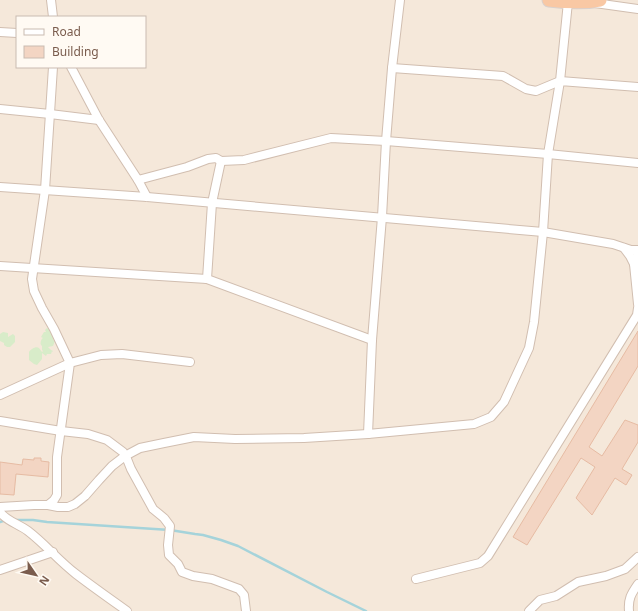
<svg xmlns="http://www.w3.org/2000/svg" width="638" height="611" font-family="'Noto Sans',sans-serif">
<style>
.residential{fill:#f5e8da;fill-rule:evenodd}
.green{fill:#d8ecc9}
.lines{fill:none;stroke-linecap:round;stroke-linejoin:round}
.stream{stroke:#a5d3da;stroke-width:2.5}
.building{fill:#f3d5c3;stroke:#e6bba3}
.minor-casing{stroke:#d1beb0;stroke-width:10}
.trunk-casing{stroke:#dad1cd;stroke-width:15}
.minor{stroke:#fff;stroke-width:8}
.trunk{stroke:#f9c8a4;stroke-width:13}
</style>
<rect width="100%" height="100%" fill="#fdf6ec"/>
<path class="residential" d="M0,0H638V611H0ZM17,17H145V67H17Z"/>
<g class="green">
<path d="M47,328L49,329C50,332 52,336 54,338L53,340L55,341L53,346L48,347L51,350L53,351V352L52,351L51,354H47L46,356L42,353V359L37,365L34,364L29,360V352C31,349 36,346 39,348C40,349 41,351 42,352L43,351L42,350V346L41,345C40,343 41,339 43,338L41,337L44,332H46L45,330Z"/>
<path d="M3,332L8,333V337L13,334L15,336V342L10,347H7L4,345V343L0,341V334Z"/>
</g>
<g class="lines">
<g class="stream">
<path d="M15,520H33L47,522L170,530L195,534L203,535L221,540L238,546L327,592L366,611"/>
<path d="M0,522L6,520"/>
</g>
</g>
<g class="building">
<path d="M638,331V366L589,447L602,456L625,420L638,425V442L622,469L632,475L626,485L615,478L592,515L576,498L595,467L581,458L527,545L513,537Z"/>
<path d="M34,458H41V461L49,462L48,477L16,474L14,495L0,494V462L22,465L23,459L34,460Z"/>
</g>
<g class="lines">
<defs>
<g id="minor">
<path d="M51,0L53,17"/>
<path d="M595,3L638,9"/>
<path d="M0,32L17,33"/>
<path d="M71,67L99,120L138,180L147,197"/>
<path d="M392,68L503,76L526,89L536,91L560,81L568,2"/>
<path d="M0,109L50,114L99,120"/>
<path d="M138,180L187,167L208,159L216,158L221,161L244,160L331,138L386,141L548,154L638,163"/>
<path d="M0,187L147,197L543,232L613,244L631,250H638"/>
<path d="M624,248L630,256L634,264L636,258L638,255"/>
<path d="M634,264L638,304"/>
<path d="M0,266L207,279L372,340"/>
<path d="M207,279L212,203L221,161"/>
<path d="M0,395L70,363L101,355L122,354L190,362"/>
<path d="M0,421L61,431L88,434L107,440L123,452L127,459L131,469L153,509L164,518L170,526L168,545L169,555L178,564L182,572L193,576L212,579L239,589L244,595L246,611"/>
<path d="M368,434L372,340L382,217L386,141L392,68L400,0"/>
<path d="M48,505L58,507H68L75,504L85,496L99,480L112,466L125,456L140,448L164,443L194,437L235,439L304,438L368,434L474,424L491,417L504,402L529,348L534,322L543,232L548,154L560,81L638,87"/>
<path d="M0,507L34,505H48L54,500L57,495V457L70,363L54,329L42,308L34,291L32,279L45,190L53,67"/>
<path d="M0,512C6,521 19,524 28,531C45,544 59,561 76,574C93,587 110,599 127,611"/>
<path d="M0,570L53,552"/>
<path d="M416,579L480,563L488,556L637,315L638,308"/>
<path d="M529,611L540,600L556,596L578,582L606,576L625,569L638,557"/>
<path d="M629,611C628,599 631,594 638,584"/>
</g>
<path id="trunk" d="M549,0C566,2 583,3 600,0"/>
</defs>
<use href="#minor" class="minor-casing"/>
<use href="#trunk" class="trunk-casing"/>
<use href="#minor" class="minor"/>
<use href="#trunk" class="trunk"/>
</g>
<rect x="16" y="16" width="130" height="52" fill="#fffaf3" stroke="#cabbb1"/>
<rect x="24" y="29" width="20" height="6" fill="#ffffff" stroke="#cabbb1"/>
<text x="52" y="36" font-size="12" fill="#7a5c4d">Road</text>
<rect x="24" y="46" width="20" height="12" fill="#f3d5c3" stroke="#cabbb1"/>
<text x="52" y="56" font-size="12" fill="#7a5c4d">Building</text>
<g transform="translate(36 575) rotate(124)" stroke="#fffaf3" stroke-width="3" paint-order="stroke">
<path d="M0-3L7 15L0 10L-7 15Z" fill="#7a5c4d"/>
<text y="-6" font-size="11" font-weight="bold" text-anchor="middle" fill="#7a5c4d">N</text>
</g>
</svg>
